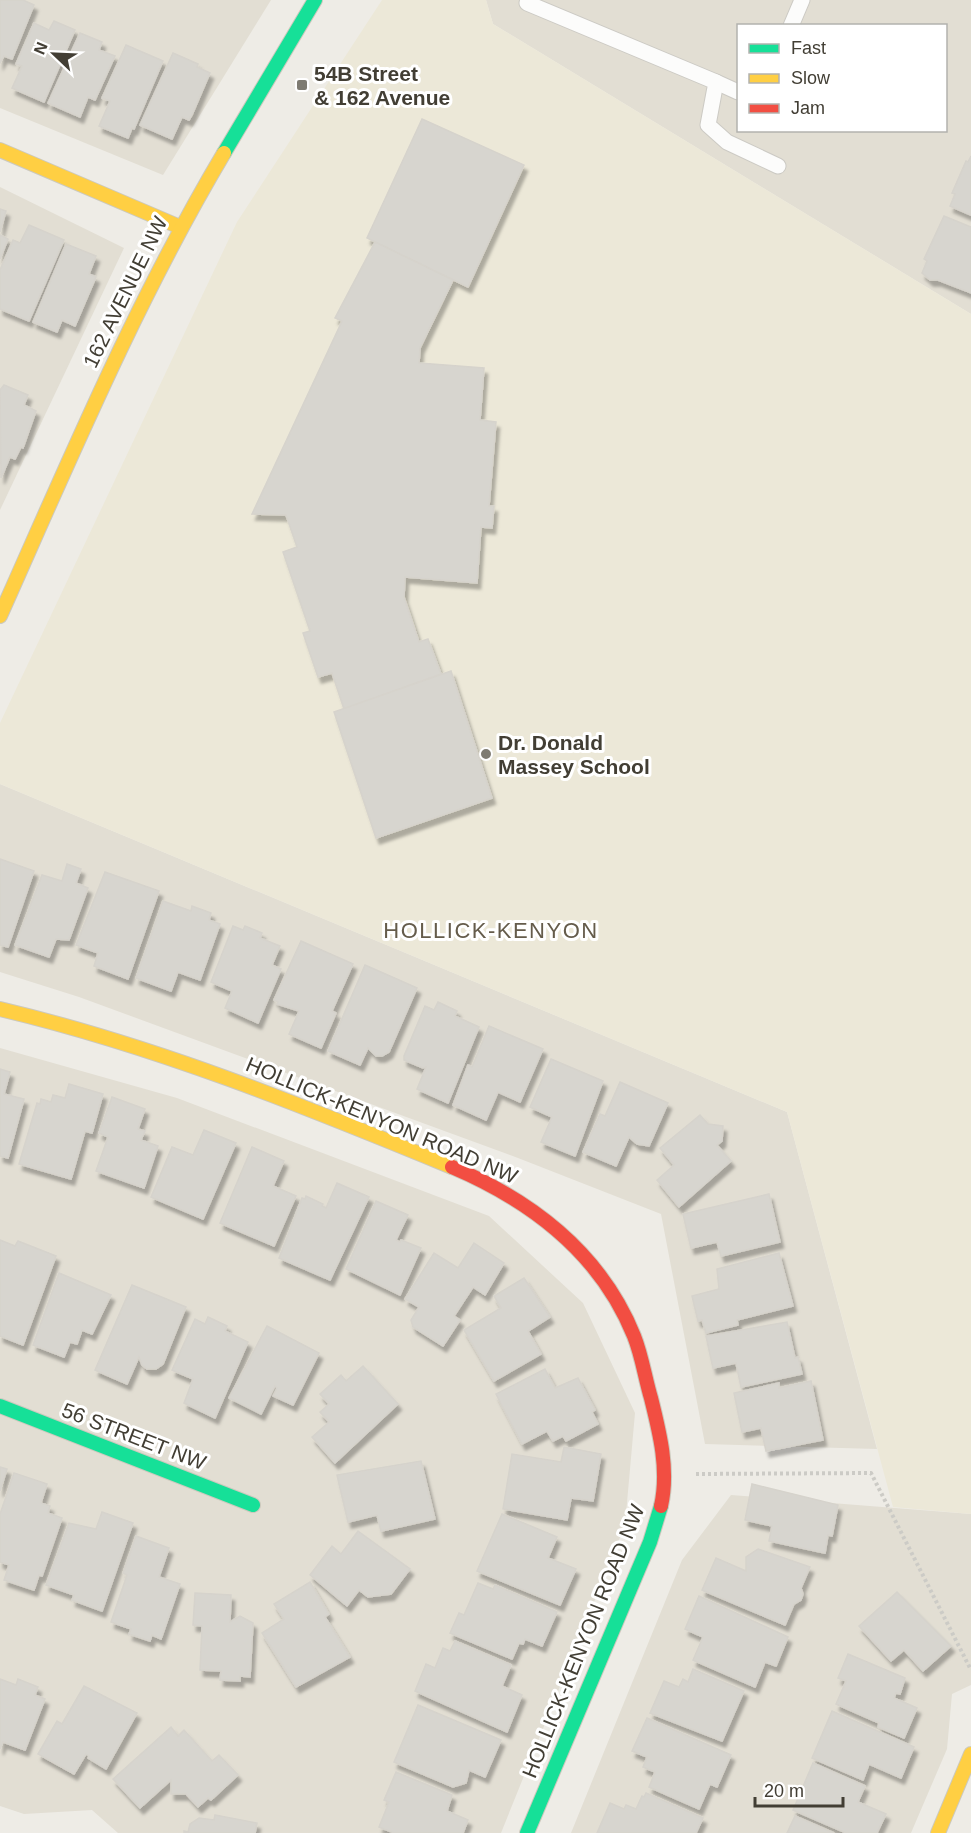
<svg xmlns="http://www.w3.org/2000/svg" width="971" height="1833" font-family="Helvetica,sans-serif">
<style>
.residential{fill:#e2ded3;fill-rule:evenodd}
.education{fill:#ece8d8}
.building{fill:#d7d5cf;stroke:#d6d3cc;stroke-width:1.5;filter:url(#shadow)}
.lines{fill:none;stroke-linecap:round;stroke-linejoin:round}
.lane-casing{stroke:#cccac4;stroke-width:17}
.fast-casing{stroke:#ccc9bd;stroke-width:16}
.slow-casing{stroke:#ccc9bd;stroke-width:16}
.jam-casing{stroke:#ccc9bd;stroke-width:16}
.path{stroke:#cccbc6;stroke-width:4;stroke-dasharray:3 3;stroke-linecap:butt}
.lane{stroke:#fcfcfb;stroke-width:15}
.fast{stroke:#16e098;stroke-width:14}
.slow{stroke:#ffcf43;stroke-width:14}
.jam{stroke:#f24e42;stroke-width:14}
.poi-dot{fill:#7e7b72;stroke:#fff;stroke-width:2}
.labels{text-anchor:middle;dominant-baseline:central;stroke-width:6;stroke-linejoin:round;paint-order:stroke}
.poi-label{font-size:21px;font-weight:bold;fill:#423e34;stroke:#fff;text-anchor:start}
.street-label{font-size:21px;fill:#423e34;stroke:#fff}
.neighbourhood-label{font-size:22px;letter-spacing:1.5px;fill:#655c4b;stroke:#fff}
</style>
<defs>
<filter id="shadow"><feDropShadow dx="3.5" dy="6" stdDeviation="1.5" flood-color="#0004"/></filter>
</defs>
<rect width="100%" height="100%" fill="#eeece6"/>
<g class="residential">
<path d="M0,0H271L163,175L0,108Z"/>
<path d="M486,0H971V314L493,24ZM738,26H946V130H738Z"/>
<path d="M0,187L124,248L0,510Z"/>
<path d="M0,784L787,1112L877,1449L705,1444L661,1214L518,1158L79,997L0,972Z"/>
<path d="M0,1048L177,1098L489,1216L583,1303L635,1413L625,1525L501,1833H118L92,1810L24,1814L0,1806Z"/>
<path d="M731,1495L971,1514V1685L952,1694L947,1749L911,1833H571L682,1560Z"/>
</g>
<path class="education" d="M382,0H486L493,24L971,314V1514L893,1507L787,1112L0,784V723L237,222Z"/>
<g class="building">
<path d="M0,0H23L34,5L12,59L4,56L0,63Z"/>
<path d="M54,21L75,30L44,102L12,88L22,66L16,64L34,23L49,30Z"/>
<path d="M80,33L102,42L99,50L115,56L95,100L88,97L80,117L48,103Z"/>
<path d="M126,45L163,61L134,129L132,128L128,138L99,126L110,101L102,98Z"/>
<path d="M173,53L198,64L197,67L210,73L192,115L189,120L182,117L172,139L140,125Z"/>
<path d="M422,119L524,165L468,287L367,238Z"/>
<path d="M971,156V215L950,206L955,194L952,193L966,161L968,162Z"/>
<path d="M0,209L6,211L0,232Z"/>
<path d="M944,216L971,227V293L938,280H930L922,273L927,261L924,259Z"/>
<path d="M29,225L64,240L29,321L0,309V270L13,240L20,243Z"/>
<path d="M0,235L8,239L0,259Z"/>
<path d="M375,242L453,280L420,348L419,363L484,368L480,420L496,422L489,506H494L492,528L481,527L477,583L405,577L404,597L419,642L428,639L441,674L344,709L332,673L318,677L303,633L310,631L283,552L297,547L286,515L252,514L342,321L335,318Z"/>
<path d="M66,244L96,256L89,274L96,277L75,326L62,320L57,332L33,322Z"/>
<path d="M4,385L28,395L24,405L36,411L23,448L21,447L15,459L10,457L1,478L0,390Z"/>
<path d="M451,671L492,798L376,838L334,712Z"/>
<path d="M0,859L34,871L8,947L0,945Z"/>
<path d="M67,864L81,869L76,883L88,888L69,940L56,939L49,957L15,945L42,875L62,881Z"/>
<path d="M105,872L159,891L128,979L94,966L98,953L76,945Z"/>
<path d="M163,901L191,911L192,906L211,913L209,920L220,924L200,980L178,972L171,991L136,978Z"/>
<path d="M233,926L243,930L245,926L262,933L260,938L280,946L272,965L281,969L258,1023L225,1008L232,991L211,982Z"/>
<path d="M301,941L353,964L332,1011L336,1013L321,1048L289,1034L299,1011L277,1004L278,1002L274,1000Z"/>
<path d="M365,965L417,988L389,1052L382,1056H376L368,1048L360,1065L328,1051Z"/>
<path d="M438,1002L457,1011L455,1016L479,1027L448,1103L417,1089L426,1067L423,1068L404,1060V1056L425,1006L434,1010Z"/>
<path d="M489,1026L543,1049L520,1102L498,1092L486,1120L453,1105L468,1065L472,1067Z"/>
<path d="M551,1059L603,1081L575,1156L541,1142L552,1117L530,1107Z"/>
<path d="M0,1069L10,1072L4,1094L24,1099L8,1158L0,1156Z"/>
<path d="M620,1082L668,1103L649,1146L637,1144L629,1137L616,1166L583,1152L600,1114L605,1116Z"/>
<path d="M69,1084L103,1094L92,1133L85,1131L71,1179L19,1164L37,1103L40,1104L41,1099L51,1102L53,1095L65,1098Z"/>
<path d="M112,1097L145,1109L138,1129L145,1131L141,1140L158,1146L144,1188L96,1171L108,1137L99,1133Z"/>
<path d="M700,1115L708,1124L723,1126L722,1141L717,1145L731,1161L679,1207L657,1180L674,1165L660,1148Z"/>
<path d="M204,1130L236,1143L203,1219L151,1197L172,1147L193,1155Z"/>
<path d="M252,1147L284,1161L273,1186L296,1196L274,1246L220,1223Z"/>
<path d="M337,1183L369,1197L330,1280L279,1258L302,1198L305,1199L306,1196L323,1204L322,1206L326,1208Z"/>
<path d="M769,1194L780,1242L721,1256L717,1242L691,1248L683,1214Z"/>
<path d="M376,1201L408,1215L396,1240L400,1242L401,1240L421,1248L400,1295L346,1269Z"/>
<path d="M0,1240L15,1246L18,1241L56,1256L23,1345L0,1336Z"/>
<path d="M474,1243L504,1263L485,1295L473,1287L454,1316L460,1320L443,1346L413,1327L411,1320L419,1307L405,1299L434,1253L458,1268Z"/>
<path d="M779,1253L793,1306L737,1320L738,1325L706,1333L702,1320L698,1321L692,1296L719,1289L717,1269Z"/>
<path d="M59,1273L111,1295L92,1334L82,1330L77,1344L70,1342L64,1357L33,1345Z"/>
<path d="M524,1278L550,1317L528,1331L541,1354L494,1381L464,1330L501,1308L494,1296Z"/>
<path d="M132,1285L186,1307L163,1364L156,1369H147L142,1365L139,1357L127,1384L95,1370Z"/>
<path d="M208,1317L227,1326L225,1331L248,1342L215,1418L184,1403L193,1379L172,1370L195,1319L205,1324Z"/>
<path d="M787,1322L795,1358L798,1357L802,1374L741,1387L736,1363L713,1368L706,1336Z"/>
<path d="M267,1326L319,1353L293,1405L273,1396L277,1388L275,1386L261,1414L229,1398Z"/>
<path d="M363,1366L398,1404L335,1463L312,1437L329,1422L320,1412L329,1404L320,1394L341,1375L346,1381Z"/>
<path d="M545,1369L555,1388L578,1378L595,1410L592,1412L598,1424L566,1441L563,1436L553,1441L547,1431L522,1444L496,1394Z"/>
<path d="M811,1381L823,1440L766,1451L761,1428L742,1432L734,1393L779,1383V1388Z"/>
<path d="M564,1447L601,1454L593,1501L571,1498L567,1520L503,1509L512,1454L561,1462Z"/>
<path d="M421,1461L435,1519L381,1531L377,1515L348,1522L337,1475Z"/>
<path d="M0,1467L7,1469L0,1491Z"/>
<path d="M14,1473L47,1484L41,1503L50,1506L48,1513L62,1518L42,1576L39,1575L34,1590L4,1580L9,1565L0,1562V1514Z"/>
<path d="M752,1484L838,1505L832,1536L828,1535L825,1553L769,1541L772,1526L745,1520Z"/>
<path d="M102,1512L133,1523L102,1611L72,1600L74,1595L46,1585L69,1523L96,1529Z"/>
<path d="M502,1514L557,1537L548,1558L576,1569L560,1605L477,1571Z"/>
<path d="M358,1531L410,1569L391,1594L368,1597L359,1590L347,1606L310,1575L332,1546L341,1554Z"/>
<path d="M136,1536L169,1548L159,1577L180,1584L161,1639L152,1635L150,1641L129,1634L131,1629L111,1622L127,1575L123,1573Z"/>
<path d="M758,1549L810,1567L801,1588L803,1594L801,1600L794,1604L785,1625L702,1590L716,1558L746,1571V1557Z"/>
<path d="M310,1582L329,1614L325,1617L350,1657L296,1687L262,1633L284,1619L274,1604Z"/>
<path d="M478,1583L493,1589L495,1585L557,1612L542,1646L525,1639L523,1644L519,1643L512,1659L450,1633L459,1613L464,1615Z"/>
<path d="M897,1592L951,1646L923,1671L904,1650L891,1661L859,1626Z"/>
<path d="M195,1593L231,1595L230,1622L240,1616L253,1623L250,1677L240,1676V1681L220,1680L221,1671L200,1670L202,1626L193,1625Z"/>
<path d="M699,1596L788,1637L776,1666L765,1662L755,1687L693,1660L703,1637L685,1629Z"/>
<path d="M455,1641L511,1665L502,1686L522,1695L507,1732L415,1691L426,1664L435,1668L443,1648L450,1651Z"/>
<path d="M848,1654L905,1678L900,1694L896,1693L894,1698L917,1708L904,1738L878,1727L879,1723L836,1704L846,1681L838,1678Z"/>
<path d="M693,1669L744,1691L722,1741L650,1713L664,1681L679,1687L683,1679L688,1682Z"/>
<path d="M0,1679L16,1685L18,1679L38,1687L35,1695L45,1699L25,1750L3,1742L0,1749Z"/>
<path d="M84,1686L137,1713L106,1769L88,1758L89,1756L86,1754L74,1774L38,1754L57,1721L62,1724Z"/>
<path d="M418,1705L501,1740L485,1777L469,1770L466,1783L453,1787L394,1762Z"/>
<path d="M832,1711L914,1747L901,1778L869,1764L863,1780L812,1758Z"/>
<path d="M647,1718L731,1755L717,1787L710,1784L699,1809L649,1787L655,1772L643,1767L647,1757L632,1751Z"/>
<path d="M171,1727L178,1736L184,1730L212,1761L219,1755L238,1775L211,1800L208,1798L198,1807L186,1794H171V1780L140,1808L113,1779Z"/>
<path d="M813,1763L865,1786L858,1802L886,1814L877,1833H846L793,1810Z"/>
<path d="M396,1772L452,1795L447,1811L468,1820L463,1833H394L379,1827L389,1802L384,1800Z"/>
<path d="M646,1793L703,1818L696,1833H597L610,1803L624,1809L626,1805L636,1809L642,1796L644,1797Z"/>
<path d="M215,1815L257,1823L255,1833H184V1831L188,1832L190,1824L199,1818L214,1820Z"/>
<path d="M795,1816L834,1833H787Z"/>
</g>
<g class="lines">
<defs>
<g id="lane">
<path d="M528,0L527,3L716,82L708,125L727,142L778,166"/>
<path d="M791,26L802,0"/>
<path d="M716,82L738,92"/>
</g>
<g id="fast">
<path d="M224,153L315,0"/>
<path d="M0,1406L253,1505"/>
<path d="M527,1833L650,1542L661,1506"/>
</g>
<g id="slow">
<path d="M0,150L180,227"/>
<path d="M0,616C70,459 136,301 224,153"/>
<path d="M0,1009C156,1046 304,1106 452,1167"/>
<path d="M938,1833L971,1754"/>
</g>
<path id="jam" d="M452,1167C532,1201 601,1254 634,1336C642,1356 645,1378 651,1398C660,1434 669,1470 661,1506"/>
</defs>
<use href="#lane" class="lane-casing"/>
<use href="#fast" class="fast-casing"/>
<use href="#slow" class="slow-casing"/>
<use href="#jam" class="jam-casing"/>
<path class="path" d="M696,1474L871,1473L971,1670"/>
<use href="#lane" class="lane"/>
<use href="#fast" class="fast"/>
<use href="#slow" class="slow"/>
<use href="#jam" class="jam"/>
</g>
<g class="poi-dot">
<rect x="296" y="79" width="12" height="12" rx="3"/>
<circle cx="486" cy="754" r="6"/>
</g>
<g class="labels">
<g class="poi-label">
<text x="314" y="73">54B Street<tspan x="314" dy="24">&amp; 162 Avenue</tspan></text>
<text x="498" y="742">Dr. Donald<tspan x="498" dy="24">Massey School</tspan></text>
</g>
<g class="street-label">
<text transform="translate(125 292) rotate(-64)">162 AVENUE NW</text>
<text transform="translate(382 1120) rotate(23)">HOLLICK-KENYON ROAD NW</text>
<text transform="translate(134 1436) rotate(21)">56 STREET NW</text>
<text transform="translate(583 1641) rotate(-68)">HOLLICK-KENYON ROAD NW</text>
</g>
<g class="neighbourhood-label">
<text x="491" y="930">HOLLICK-KENYON</text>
</g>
</g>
<rect x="737" y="24" width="210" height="108" fill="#ffffff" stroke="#b3b2ae" stroke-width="1.5"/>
<rect x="749" y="44" width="30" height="9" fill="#16e098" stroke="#b3b2ae" stroke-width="1.5"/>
<text x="791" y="54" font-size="18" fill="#423e34">Fast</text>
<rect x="749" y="74" width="30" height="9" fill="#ffcf43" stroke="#b3b2ae" stroke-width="1.5"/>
<text x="791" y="84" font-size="18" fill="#423e34">Slow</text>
<rect x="749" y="104" width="30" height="9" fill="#f24e42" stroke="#b3b2ae" stroke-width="1.5"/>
<text x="791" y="114" font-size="18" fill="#423e34">Jam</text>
<g transform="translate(54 54) rotate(293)" stroke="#ffffff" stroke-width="4.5" paint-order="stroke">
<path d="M0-4.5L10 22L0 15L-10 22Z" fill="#423e34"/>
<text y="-9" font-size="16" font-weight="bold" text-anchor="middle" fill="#423e34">N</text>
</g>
<path d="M755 1797v9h88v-9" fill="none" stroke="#423e34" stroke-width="3"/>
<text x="764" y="1797" font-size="18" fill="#423e34" stroke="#ffffff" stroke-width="4.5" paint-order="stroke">20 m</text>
</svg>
